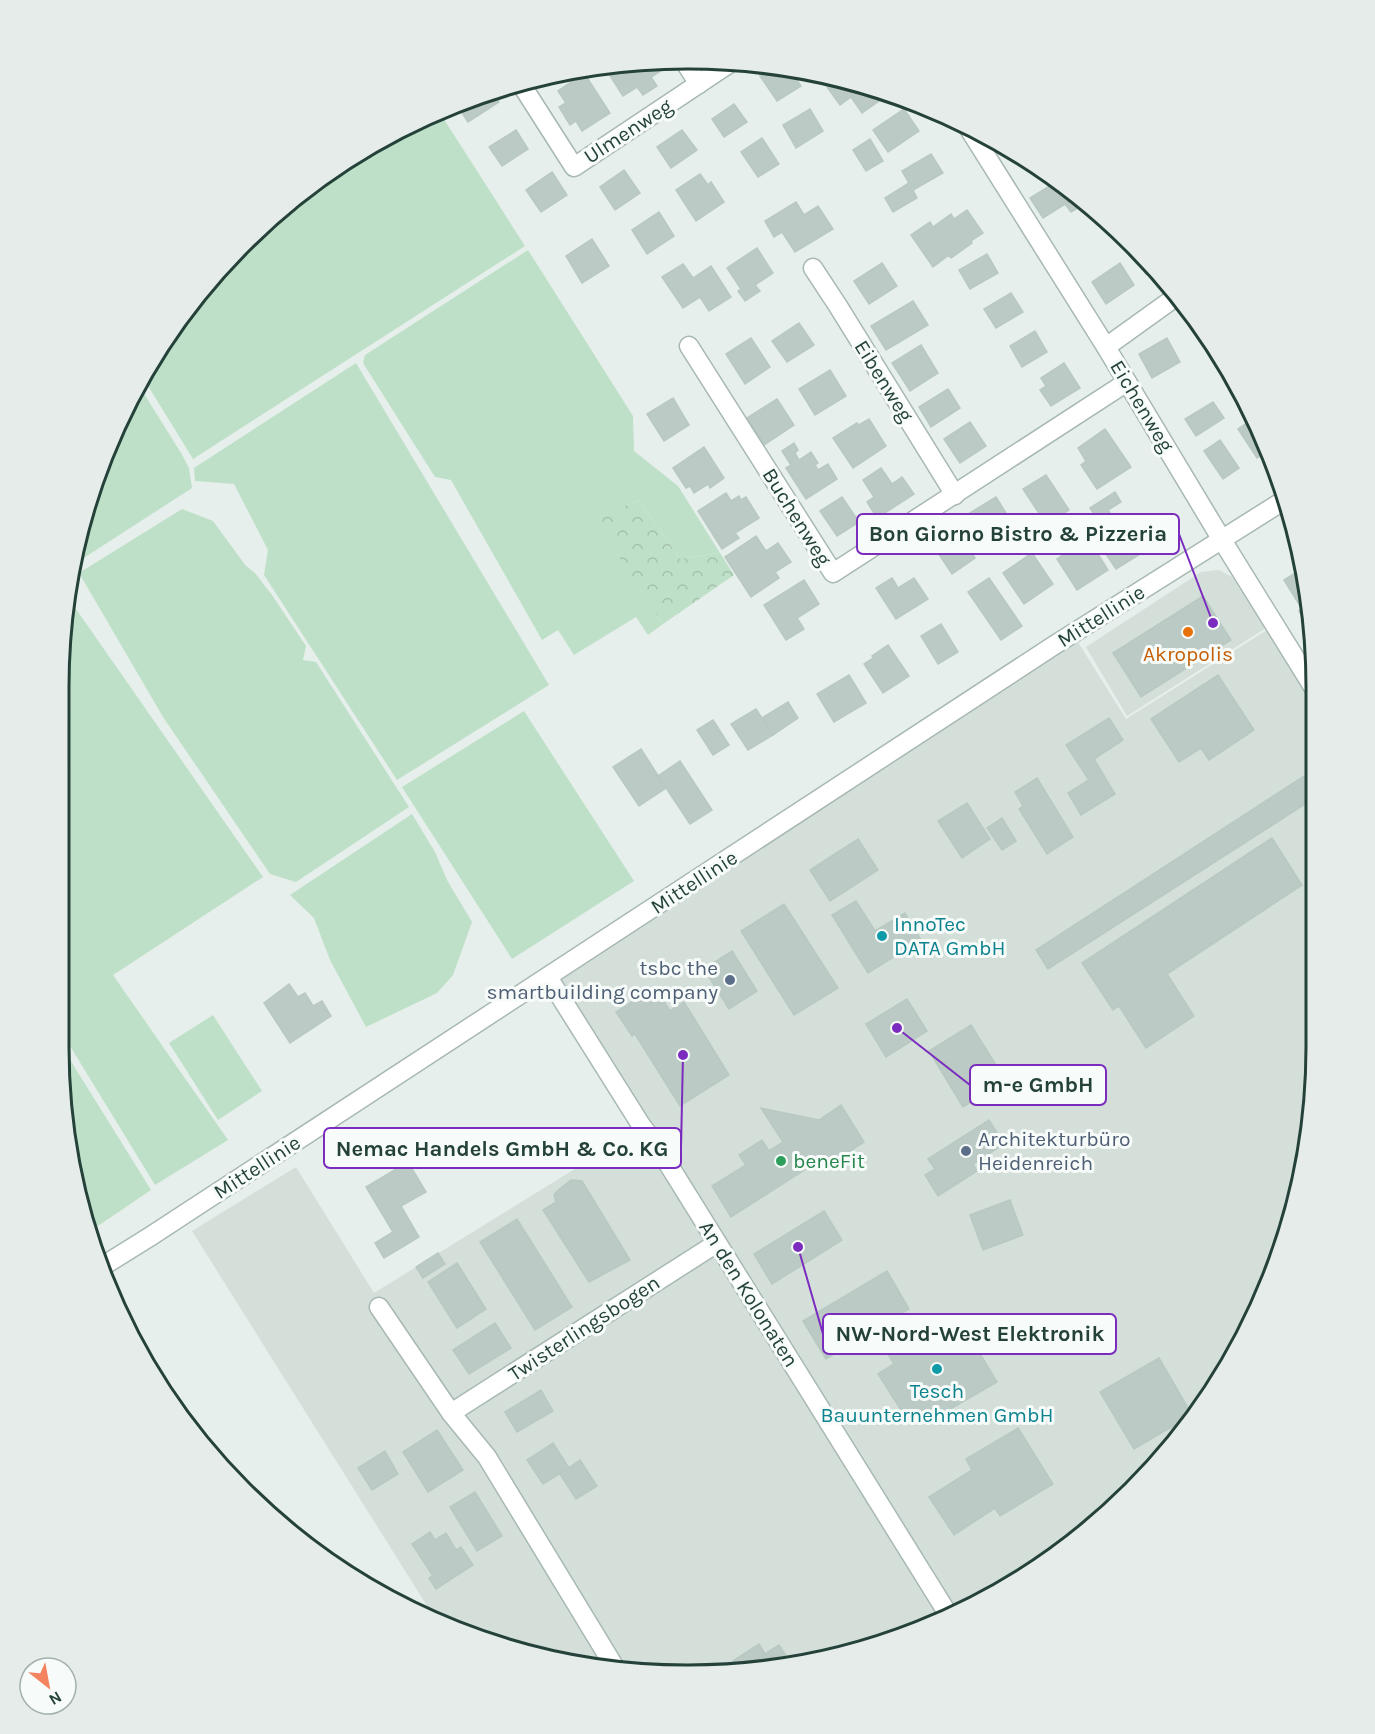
<svg xmlns="http://www.w3.org/2000/svg" width="1375" height="1734" font-family="Karla,sans-serif">
<style>
.built{fill:#d4dfda}
.grass{fill:#bfe0c8}
.forest{fill:url(#forest-crowns)}
.building{fill:#bbcac4;stroke:#b8c9c2;stroke-width:1.5}
.lines{fill:none;stroke-linecap:round;stroke-linejoin:round}
.minor-casing{stroke:#a8b8b2;stroke-width:21}
.tertiary-casing{stroke:#a8b8b2;stroke-width:21}
.minor{stroke:#fff;stroke-width:18}
.tertiary{stroke:#fff;stroke-width:18}
.food-dot{fill:#e8710a;stroke:#f7fbf9;stroke-width:2}
.culture-dot{fill:#0f9aa8;stroke:#f7fbf9;stroke-width:2}
.service-dot{fill:#5c6f8a;stroke:#f7fbf9;stroke-width:2}
.leisure-dot{fill:#2e9e5b;stroke:#f7fbf9;stroke-width:2}
.labels{text-anchor:middle;dominant-baseline:central;stroke-width:6;stroke-linejoin:round;paint-order:stroke}
.street-label{font-size:21px;fill:#24423a;stroke:#f7fbf9}
.food-label{font-size:21px;fill:#c56008;stroke:#f7fbf9}
.culture-label{font-size:21px;fill:#0d838f;stroke:#f7fbf9;text-anchor:start}
.service-label{font-size:21px;fill:#4e5e75;stroke:#f7fbf9;text-anchor:end}
.leisure-label{font-size:21px;fill:#27864d;stroke:#f7fbf9;text-anchor:start}
.rim{fill:none;stroke:#24423a;stroke-width:3}
.leader{fill:none;stroke:#7b2cbf;stroke-width:2}
.callout-dot{fill:#7b2cbf;stroke:#f7fbf9;stroke-width:2}
.callout{fill:#f7fbf9;stroke:#7b2cbf;stroke-width:2}
.callout-label{font-size:22px;text-anchor:middle;font-weight:bold;fill:#24423a}
</style>
<defs>
<pattern id="forest-crowns" width="20" height="18" patternUnits="userSpaceOnUse" patternTransform="scale(1.5)"><rect width="20" height="18" fill="#bfe0c8"/><path d="M2 6a3 3 0 1 1 6 0M12 15a3 3 0 1 1 6 0" fill="none" stroke="#a4c1ad"/></pattern>
</defs>
<rect width="100%" height="100%" fill="#e6efeb"/>
<g class="built">
<path d="M1219,570L1232,577L1266,628L1127,716L1086,647L1201,572Z"/>
<path d="M1267,630L1315,710L1316,1047L1304,1169L1268,1288L1187,1429L1102,1520L1002,1591L850,1654L687,1675L524,1654L434,1617L192,1231L296,1167L374,1293L641,1128L548,977L1073,634L1126,719Z"/>
</g>
<g class="grass">
<path d="M440,113L525,246L193,459L142,376L143,373L214,273L304,189L373,143Z"/>
<path d="M528,250L633,416L634,451L678,486L720,553L680,559L639,500L595,519L663,624L648,635L636,617L574,655L558,630L542,640L451,480L435,477L363,363L365,355Z"/>
<path d="M356,363L549,685L397,780L264,575L268,550L234,484L195,481L194,468Z"/>
<path d="M138,384L181,453L189,468L192,488L76,563L92,485Z"/>
<path d="M182,509L213,521L246,566L255,573L272,595L306,646L303,660L316,662L409,807L296,882L270,874L163,717L79,573Z"/>
<path d="M69,599L263,877L113,975L228,1140L155,1185L59,1028L60,647Z"/>
<path d="M524,711L634,881L512,959L402,787Z"/>
<path d="M412,814L435,852L447,880L472,922L453,975L437,993L366,1027L330,960L314,918L290,895Z"/>
<path d="M213,1015L262,1091L218,1120L169,1043Z"/>
<path d="M59,1042L151,1190L89,1232L80,1209Z"/>
</g>
<path class="forest" d="M639,500L680,559L720,553L734,575L663,624L594,519Z"/>
<g class="building">
<path d="M657,62L662,70L651,77L657,86L643,95L637,87L623,96L607,71L619,63Z"/>
<path d="M772,67L790,70L801,86L777,101L760,76Z"/>
<path d="M584,73L610,113L582,131L576,121L570,125L559,107L566,103L558,91Z"/>
<path d="M840,78L842,79L846,84L852,81L889,94L862,113L851,97L840,105L827,87Z"/>
<path d="M492,90L499,102L468,122L457,105Z"/>
<path d="M734,104L747,122L724,137L712,119Z"/>
<path d="M810,109L823,131L796,148L783,125Z"/>
<path d="M904,109L919,131L888,152L873,130Z"/>
<path d="M516,130L528,149L502,166L489,147Z"/>
<path d="M682,130L697,150L671,168L657,147Z"/>
<path d="M762,138L779,164L758,177L741,152Z"/>
<path d="M870,139L883,161L866,171L853,150Z"/>
<path d="M931,154L943,173L913,190L917,198L893,212L885,198L909,183L902,171Z"/>
<path d="M624,170L640,193L615,210L600,187Z"/>
<path d="M552,172L567,195L541,212L526,190Z"/>
<path d="M700,174L708,185L711,182L724,202L696,221L676,190Z"/>
<path d="M1058,181L1071,189L1086,203L1071,212L1065,204L1043,218L1030,198Z"/>
<path d="M796,202L804,215L818,206L833,229L795,252L782,232L774,237L765,221Z"/>
<path d="M967,210L983,233L971,241L972,243L951,258L949,255L933,267L911,235L930,222L933,227L951,214L954,219Z"/>
<path d="M659,212L674,236L647,254L632,230Z"/>
<path d="M592,239L609,266L582,283L566,256Z"/>
<path d="M757,248L773,273L755,285L760,291L745,301L738,291L741,289L727,268Z"/>
<path d="M1136,250L1155,268L1146,274L1133,252Z"/>
<path d="M987,254L998,273L970,289L959,270Z"/>
<path d="M882,263L897,286L869,304L854,281Z"/>
<path d="M1120,263L1134,285L1106,304L1092,282Z"/>
<path d="M683,264L693,278L711,266L731,297L709,311L700,297L683,308L662,277Z"/>
<path d="M1011,293L1023,312L996,328L984,309Z"/>
<path d="M913,301L928,325L886,350L871,326Z"/>
<path d="M1192,317L1213,346L1208,350L1188,320Z"/>
<path d="M799,323L814,345L787,362L772,341Z"/>
<path d="M1035,331L1047,352L1022,367L1010,346Z"/>
<path d="M751,338L770,367L745,384L726,354Z"/>
<path d="M1167,338L1180,362L1152,378L1139,354Z"/>
<path d="M921,345L938,373L910,391L892,363Z"/>
<path d="M1064,363L1080,388L1051,406L1040,390L1046,386L1041,378Z"/>
<path d="M830,370L846,396L815,415L799,389Z"/>
<path d="M948,389L960,408L931,427L919,407Z"/>
<path d="M673,398L689,425L664,441L647,414Z"/>
<path d="M777,399L794,425L764,445L747,418Z"/>
<path d="M1213,402L1224,418L1196,436L1185,419Z"/>
<path d="M869,419L886,446L853,468L833,438L857,423L859,425Z"/>
<path d="M1253,419L1267,451L1257,458L1238,429Z"/>
<path d="M970,422L986,446L960,463L944,439Z"/>
<path d="M1105,429L1131,467L1097,489L1081,465L1086,461L1078,448Z"/>
<path d="M1220,440L1239,468L1223,479L1204,451Z"/>
<path d="M794,443L798,450L795,453L799,460L811,452L818,463L815,465L818,470L828,464L837,479L806,499L786,468L791,465L782,451Z"/>
<path d="M704,447L724,478L710,488L708,484L694,493L690,486L686,488L673,468Z"/>
<path d="M881,468L892,484L902,477L914,494L877,518L867,502L874,497L863,480Z"/>
<path d="M1046,475L1069,510L1046,524L1023,489Z"/>
<path d="M1115,492L1121,502L1108,510L1121,530L1134,523L1150,548L1116,569L1100,545L1102,543L1090,524L1097,519L1090,508Z"/>
<path d="M726,493L731,501L739,496L741,500L746,497L759,518L735,533L739,538L722,549L698,511Z"/>
<path d="M842,497L859,522L837,536L820,511Z"/>
<path d="M996,497L1021,537L993,554L987,545L979,550L966,528L971,525L965,516Z"/>
<path d="M954,525L975,558L952,574L930,541Z"/>
<path d="M756,536L766,551L778,543L791,562L775,572L779,578L751,597L725,557Z"/>
<path d="M1088,538L1108,570L1077,590L1057,559Z"/>
<path d="M1032,553L1053,584L1024,604L1003,573Z"/>
<path d="M1300,570L1309,616L1304,619L1299,611L1302,609L1284,580Z"/>
<path d="M892,578L898,588L914,578L928,599L896,619L876,588Z"/>
<path d="M989,578L1022,626L1001,640L968,592Z"/>
<path d="M804,580L819,604L797,618L804,629L786,640L764,605Z"/>
<path d="M1203,596L1231,640L1141,697L1113,653Z"/>
<path d="M941,624L958,652L938,664L921,636Z"/>
<path d="M888,645L909,676L883,693L864,664L873,658L872,656Z"/>
<path d="M849,675L866,703L834,722L817,694Z"/>
<path d="M1218,675L1254,730L1209,760L1201,748L1179,762L1151,719Z"/>
<path d="M788,702L798,718L773,735L762,718Z"/>
<path d="M756,709L773,735L748,750L731,724Z"/>
<path d="M1109,718L1123,740L1094,759L1115,794L1081,815L1068,793L1089,780L1066,745Z"/>
<path d="M713,720L729,745L713,755L697,730Z"/>
<path d="M641,749L666,788L639,806L613,767Z"/>
<path d="M680,761L712,810L690,824L658,776Z"/>
<path d="M1315,769L1316,797L1048,969L1036,950Z"/>
<path d="M1037,778L1073,837L1047,854L1019,809L1023,806L1015,792Z"/>
<path d="M967,803L990,839L962,858L938,821Z"/>
<path d="M1002,818L1016,841L1002,850L987,828Z"/>
<path d="M1272,838L1302,885L1167,974L1194,1016L1146,1048L1119,1006L1113,1010L1082,963Z"/>
<path d="M858,839L878,870L830,901L810,870Z"/>
<path d="M856,901L875,931L905,913L921,940L868,973L832,915Z"/>
<path d="M784,904L838,988L794,1015L741,931Z"/>
<path d="M732,951L757,991L729,1009L704,969Z"/>
<path d="M289,984L298,997L305,993L313,1006L322,1001L331,1016L290,1043L264,1003Z"/>
<path d="M655,987L670,1011L684,1002L729,1075L680,1106L635,1034L632,1036L616,1012Z"/>
<path d="M907,999L927,1031L886,1057L866,1024Z"/>
<path d="M971,1025L1006,1081L963,1107L929,1051Z"/>
<path d="M841,1105L864,1142L828,1165L823,1158L731,1217L712,1186L746,1165L739,1155L762,1140L769,1151L783,1142L761,1108L819,1120Z"/>
<path d="M989,1120L1004,1144L973,1164L977,1171L938,1196L925,1175L935,1169L928,1159Z"/>
<path d="M408,1162L426,1192L401,1206L419,1237L384,1258L375,1243L393,1232L366,1187Z"/>
<path d="M571,1180L582,1181L630,1260L589,1282L543,1210L556,1202L554,1195L556,1192Z"/>
<path d="M1010,1200L1023,1235L983,1250L970,1215Z"/>
<path d="M824,1211L842,1240L772,1284L754,1254Z"/>
<path d="M517,1219L572,1307L535,1330L480,1242Z"/>
<path d="M438,1253L445,1264L423,1278L416,1267Z"/>
<path d="M457,1263L486,1309L457,1328L428,1282Z"/>
<path d="M887,1271L909,1309L826,1359L803,1321Z"/>
<path d="M956,1314L997,1382L928,1422L922,1412L908,1421L878,1374L894,1364L888,1354Z"/>
<path d="M495,1323L511,1348L469,1374L453,1350Z"/>
<path d="M1159,1358L1192,1415L1134,1449L1100,1392Z"/>
<path d="M541,1390L553,1411L517,1432L505,1412Z"/>
<path d="M1018,1428L1053,1484L1000,1516L995,1508L954,1535L929,1497L972,1470L966,1459Z"/>
<path d="M437,1430L463,1470L428,1492L403,1452Z"/>
<path d="M553,1443L569,1468L543,1484L527,1460Z"/>
<path d="M385,1451L398,1474L372,1490L358,1468Z"/>
<path d="M580,1460L597,1486L576,1499L560,1474Z"/>
<path d="M475,1492L502,1536L477,1551L450,1507Z"/>
<path d="M430,1532L435,1540L446,1533L456,1550L461,1547L473,1565L436,1589L429,1578L433,1576L412,1544Z"/>
<path d="M759,1644L765,1654L743,1668L738,1669L733,1661Z"/>
<path d="M779,1645L790,1662L743,1668L765,1654Z"/>
</g>
<g class="lines">
<defs>
<g id="minor">
<path d="M684,61L699,84"/>
<path d="M521,84L574,167L733,61"/>
<path d="M966,124L1106,347L1222,540L1315,690"/>
<path d="M813,268L838,306L955,495"/>
<path d="M689,346L833,573L1127,382"/>
<path d="M1106,347L1177,296"/>
<path d="M548,977L641,1125L657,1146L948,1614"/>
<path d="M379,1307L451,1413L717,1243"/>
<path d="M451,1413L487,1457L614,1666"/>
</g>
<path id="tertiary" d="M103,1266L151,1236L1053,646L1286,499"/>
</defs>
<use href="#minor" class="minor-casing"/>
<use href="#tertiary" class="tertiary-casing"/>
<use href="#minor" class="minor"/>
<use href="#tertiary" class="tertiary"/>
</g>
<circle class="food-dot" cx="1188" cy="632" r="6"/>
<g class="culture-dot">
<circle cx="882" cy="936" r="6"/>
<circle cx="937" cy="1369" r="6"/>
</g>
<g class="service-dot">
<circle cx="730" cy="980" r="6"/>
<circle cx="966" cy="1151" r="6"/>
</g>
<circle class="leisure-dot" cx="781" cy="1161" r="6"/>
<g class="labels">
<g class="street-label">
<text transform="translate(628 131) rotate(-33)">Ulmenweg</text>
<text transform="translate(884 381) rotate(58)">Eibenweg</text>
<text transform="translate(1142 406) rotate(59)">Eichenweg</text>
<text transform="translate(797 517) rotate(58)">Buchenweg</text>
<text transform="translate(1101 616) rotate(-32)">Mittellinie</text>
<text transform="translate(694 882) rotate(-33)">Mittellinie</text>
<text transform="translate(257 1167) rotate(-33)">Mittellinie</text>
<text transform="translate(749 1294) rotate(58)">An den Kolonaten</text>
<text transform="translate(584 1328) rotate(-33)">Twisterlingsbogen</text>
</g>
<g class="food-label">
<text x="1188" y="654">Akropolis</text>
</g>
<g class="culture-label">
<text x="894" y="924">InnoTec<tspan x="894" dy="24">DATA GmbH</tspan></text>
<text x="937" y="1391" text-anchor="middle">Tesch<tspan x="937" dy="24">Bauunternehmen GmbH</tspan></text>
</g>
<g class="service-label">
<text x="718" y="968">tsbc the<tspan x="718" dy="24">smartbuilding company</tspan></text>
<text x="978" y="1139" text-anchor="start">Architekturbüro<tspan x="978" dy="24">Heidenreich</tspan></text>
</g>
<g class="leisure-label">
<text x="793" y="1161">beneFit</text>
</g>
</g>
<path d="M0 0H1375V1734H0ZM687 69H688A618 618 0 0 1 1306 687V1047A618 618 0 0 1 688 1665H687A618 618 0 0 1 69 1047V687A618 618 0 0 1 687 69Z" fill="#e6ecea" fill-rule="evenodd"/>
<path class="rim" d="M687 69H688A618 618 0 0 1 1306 687V1047A618 618 0 0 1 688 1665H687A618 618 0 0 1 69 1047V687A618 618 0 0 1 687 69Z"/>
<path class="leader" d="M1213 623L1179 534M897 1028L970 1085M683 1055L681 1148M798 1247L823 1334"/>
<g class="callout-dot">
<circle cx="1213" cy="623" r="6"/>
<circle cx="897" cy="1028" r="6"/>
<circle cx="683" cy="1055" r="6"/>
<circle cx="798" cy="1247" r="6"/>
</g>
<g class="callout">
<rect x="857" y="514" width="322" height="40" rx="6"/>
<rect x="970" y="1065" width="136" height="40" rx="6"/>
<rect x="324" y="1128" width="357" height="40" rx="6"/>
<rect x="823" y="1314" width="293" height="40" rx="6"/>
</g>
<g class="callout-label">
<text x="1018" y="541">Bon Giorno Bistro &amp; Pizzeria</text>
<text x="1038" y="1092">m-e GmbH</text>
<text x="502" y="1156">Nemac Handels GmbH &amp; Co. KG</text>
<text x="970" y="1341">NW-Nord-West Elektronik</text>
</g>
<g transform="translate(48 1686) rotate(149)"><circle r="28" fill="#f7fbf9" stroke="#a3b1ad" stroke-width="1.5"/>
<path d="M0-4.5L10 22L0 15L-10 22Z" fill="#f4845f"/>
<text y="-9" font-size="16" font-weight="bold" text-anchor="middle" fill="#24423a">N</text>
</g>
</svg>
